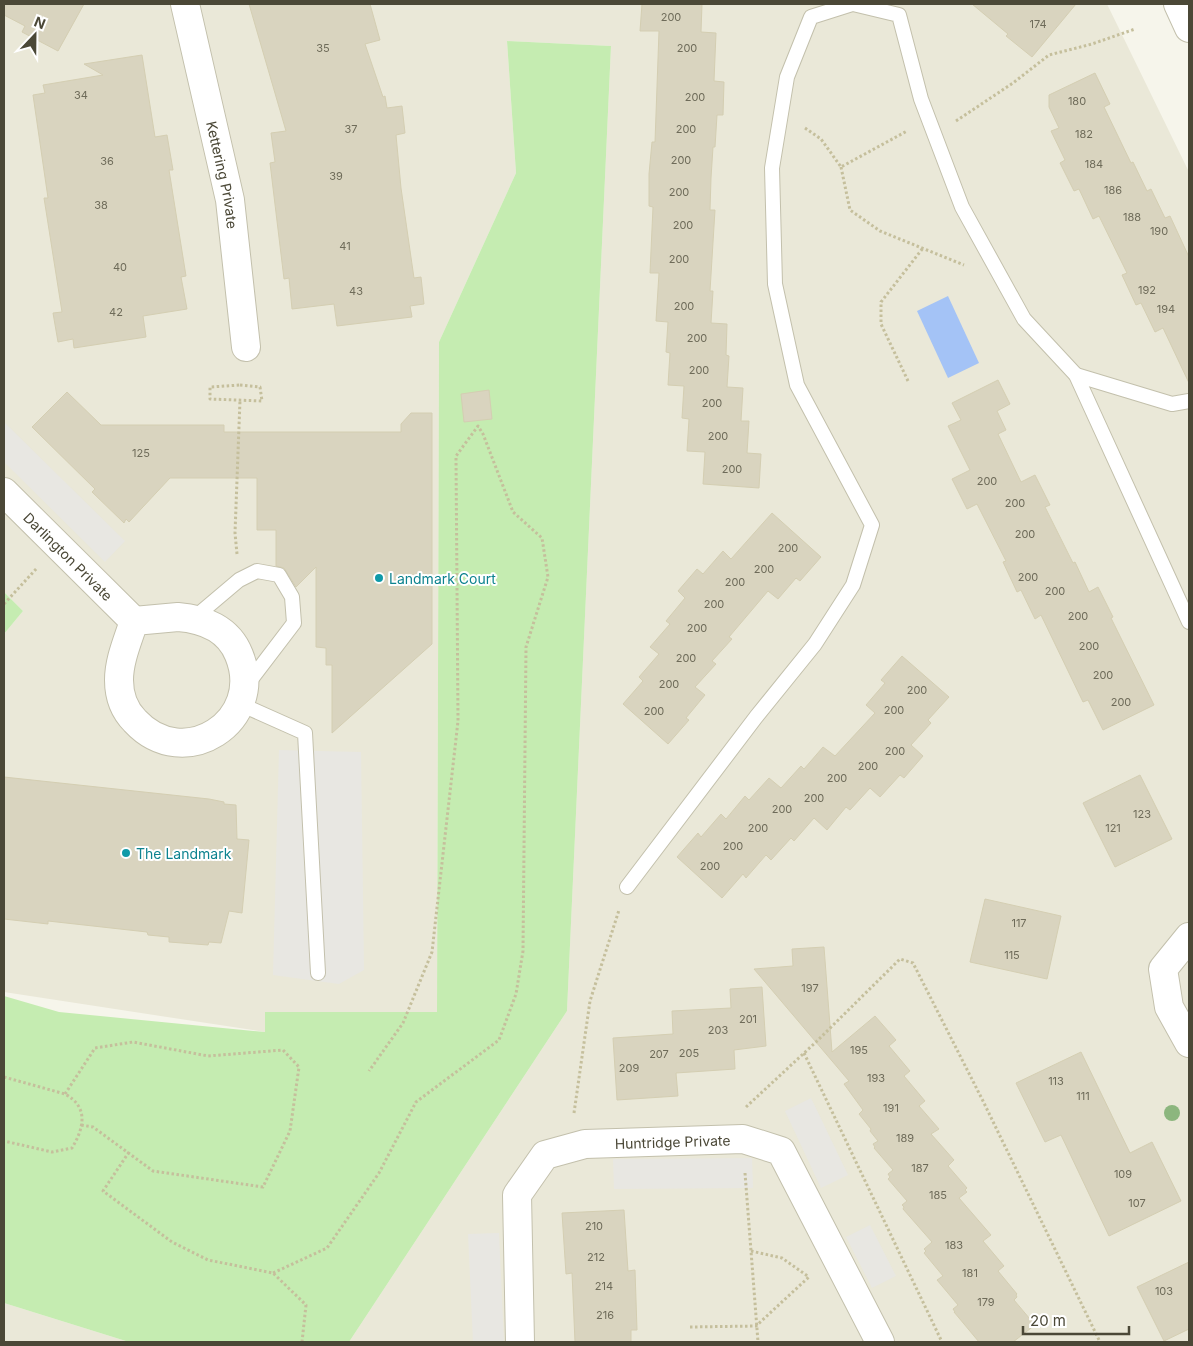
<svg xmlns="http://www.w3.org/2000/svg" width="1193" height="1346" font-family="Inter,sans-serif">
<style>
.residential{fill:#eae8d8}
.green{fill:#c5ecb1}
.parking{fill:#e8e7e2}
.water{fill:#a4c3f6}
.building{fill:#d9d4bf;stroke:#d4ceb2}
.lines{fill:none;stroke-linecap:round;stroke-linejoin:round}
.lane-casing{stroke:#c3c0ac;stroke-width:16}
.street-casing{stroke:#c3c0ac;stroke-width:30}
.path{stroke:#c5bf9c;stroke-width:3;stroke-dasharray:2.5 2.5;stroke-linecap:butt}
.lane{stroke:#fff;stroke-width:14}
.street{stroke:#fff;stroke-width:28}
.tree{fill:#8cb67e}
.culture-dot{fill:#0f9aa8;stroke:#fff;stroke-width:2}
.labels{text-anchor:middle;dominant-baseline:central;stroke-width:4;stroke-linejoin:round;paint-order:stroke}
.number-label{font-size:11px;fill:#6e6b59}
.street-label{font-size:14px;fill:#4b4837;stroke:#fff}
.culture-label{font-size:14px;fill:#0d838f;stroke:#fff;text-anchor:start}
</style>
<rect width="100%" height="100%" fill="#f6f5eb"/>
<g class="residential">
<path d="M4,4H1107L1189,172V1342H349L567,1011L611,46L507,41L516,173L439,342L437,1013L265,1012V1032L4,992V634L23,611L4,592Z"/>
<path d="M4,1303L129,1342H4Z"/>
</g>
<g class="green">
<path d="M507,41L611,46L567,1011L349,1342H129L4,1303V996L59,1012L265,1032V1012H437L439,342L516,173Z"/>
<path d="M4,592L23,611L4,634Z"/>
</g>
<g class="parking">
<path d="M4,422L125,541L105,562L4,462Z"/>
<path d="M279,750L361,752L364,970L339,984L273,975Z"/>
<path d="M811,1098L848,1175L821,1188L785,1111Z"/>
<path d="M752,1158L753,1188L614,1189L613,1159Z"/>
<path d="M870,1225L896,1276L872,1288L846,1237Z"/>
<path d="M499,1233L504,1342H473L468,1234Z"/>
</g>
<path class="water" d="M948,296L979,363L948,378L917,311Z"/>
<g class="building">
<path d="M4,4H84L58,51L22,32L25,26L4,15Z"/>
<path d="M249,4H370L380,40L365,44L383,97L385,96L387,108L402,106L405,133L396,135L401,188L414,278L421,277L424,304L410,306L412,317L337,326L334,304L292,309L289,278L284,279L270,163L275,162L271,133L286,131Z"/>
<path d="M642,4H702L701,32L716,33L714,81L724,82L723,115H717L715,147H713L711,178L710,210H715L710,291H713L711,323L727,324L726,355L729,356L727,387L743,388L741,421H749L747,453L761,454L759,488L703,484L705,452L687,451L689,419L682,418L684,386L668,385L670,353L666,352L668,322L656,321L659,273H650L653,207L649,206V174L652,142H655L659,31H640Z"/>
<path d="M972,4H1076L1032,57L1006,36L1008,34Z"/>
<path d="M142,55L155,137L167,135L173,170H169L186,276L181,277L187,309L143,316L146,337L74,348L73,339L58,342L53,313L62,312L44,198H48L33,95L45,93L43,85L103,75L84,64Z"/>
<path d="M1095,73L1110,104L1104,107L1131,163L1133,162L1147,191L1151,189L1165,218L1170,216L1189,257V383L1163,328L1155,332L1141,303L1136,305L1122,275L1127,273L1099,216L1093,219L1079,189L1074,191L1060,163L1065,160L1051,131L1059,128L1049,107V95Z"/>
<path d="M998,380L1010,404L997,411L1006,430L998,434L1021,482L1035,475L1050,505L1045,507L1073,563L1075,562L1089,592L1098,587L1113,617L1111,618L1154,705L1103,730L1088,700L1083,702L1041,615L1035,619L1021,590L1017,592L1003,562L1006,561L977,504L967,509L952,479L970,470L948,426L961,420L952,403Z"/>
<path d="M489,390L492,419L464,422L461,394Z"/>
<path d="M67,392L101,425H224V432H401V424L411,413H432V644L332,733V665H326V648L316,647V567L296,587L284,568L276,566V530H257V478H170L129,522L126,519L124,523L92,492L95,489L32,427Z"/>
<path d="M772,513L821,557L800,581L796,578L778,599L768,591L729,637L732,639L712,661L716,664L695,687L705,695L686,718L689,720L668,744L623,704L643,681L639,677L659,654L650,647L670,624L666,621L685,598L678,591L697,569L703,574L723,551L731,559Z"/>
<path d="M902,656L949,697L928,720L931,723L911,745L923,756L904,778L900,775L880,797L870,788L850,810L846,807L827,830L814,818L794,841L791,838L771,860L766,855L746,878L743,874L722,898L677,857L698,833L701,837L721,814L726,819L745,796L749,800L769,778L781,788L801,766L804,769L823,747L835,756L875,713L866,705L885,683L881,680Z"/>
<path d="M1140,775L1172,839L1115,867L1083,803Z"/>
<path d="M4,777L209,799L224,802V804L236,805L237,839L249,840L242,913L229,911L221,943L209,942L208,945L169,942V937L148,935L147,932L48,921V924L4,919Z"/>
<path d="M985,899L1061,916L1047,979L970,962Z"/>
<path d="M824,947L832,1052L875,1016L896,1040L889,1046L910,1071L904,1076L925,1101L919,1106L939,1129L931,1134L954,1160L948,1166L967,1188L965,1190L967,1192L959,1198L991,1235L983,1241L1004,1266L998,1271L1017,1294L1016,1295L1017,1297L1014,1300L1035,1325L1013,1342H979L954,1312H955L953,1309L958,1305L937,1280L943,1276L924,1253L926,1251L924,1249L932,1242L903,1209L904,1207L902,1205L907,1201L888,1179L890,1177L888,1174L893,1170L874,1148L875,1147L873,1144L878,1141L870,1131L871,1129L859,1114L863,1110L844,1084L849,1081L754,969L793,966L792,949Z"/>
<path d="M762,987L766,1046L734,1050L735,1069L676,1073L678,1096L617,1100L613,1038L673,1034L672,1011L731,1008L730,989Z"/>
<path d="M1081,1052L1130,1153L1152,1142L1181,1201L1109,1236L1061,1135L1045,1142L1016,1083Z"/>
<path d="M624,1210L628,1271L635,1270L637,1330H631V1342H575L572,1273L566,1274L562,1213Z"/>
<path d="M1189,1262V1329L1164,1341L1137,1287Z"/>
</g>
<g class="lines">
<defs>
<g id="lane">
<path d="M853,4L899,15L921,99L962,207L1024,319L1076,375L1189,622"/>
<path d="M1076,375L1172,404L1189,401"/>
<path d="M194,618L239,580L257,571L279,575L292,597L294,623L246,686"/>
<path d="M240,704L305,733L318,973"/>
<path d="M627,887L756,717L815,644L853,585L872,525L797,385L775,284L772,168L787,77L811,17L852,4"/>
</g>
<g id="street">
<path id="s1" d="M185,4L230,200L246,347"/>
<path d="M1178,4L1189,28"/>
<path id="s2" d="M4,492L134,621"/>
<path d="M178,617C204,619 229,629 239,655C266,721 184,774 135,721C124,710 119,695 119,680C119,660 128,640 134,621Z"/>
<path d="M1189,937L1163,969L1169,1007L1189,1043"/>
<path id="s3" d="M520,1342L517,1195L545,1155L585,1144L743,1139L781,1151L880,1342"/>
</g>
</defs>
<use href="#lane" class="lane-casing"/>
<use href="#street" class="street-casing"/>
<g class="path">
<path d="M956,121L1013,83L1049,55L1092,44L1135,29"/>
<path d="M805,128L821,139L841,167L907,131"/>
<path d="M841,167L850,210L880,231L964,265"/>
<path d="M908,381L881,324V302L923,248"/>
<path d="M240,385L260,387L262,401L210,399V387Z"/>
<path d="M237,554L235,533L240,400"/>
<path d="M4,604L37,568"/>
<path d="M804,1053L942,1342"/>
<path d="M4,1077L65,1094C89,1107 84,1128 72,1148L52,1152L4,1141"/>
<path d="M65,1094L95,1048L133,1042L208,1056L283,1050L299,1067L290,1131L263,1187L153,1171L93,1127L81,1125"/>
<path d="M746,1107L816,1042L900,959L913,963L983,1101L1100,1342"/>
<path d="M574,1113L590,1001L619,910"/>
<path d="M129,1152L103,1191L172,1242L208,1260L273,1273L306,1305L302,1342"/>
<path d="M745,1173L758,1342"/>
<path d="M751,1251L782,1258L809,1277"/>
<path d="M273,1273L327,1248L379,1173L416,1102L499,1040L516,994L523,951L526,647L548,577L542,538L513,512L483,434L478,426L456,456L458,721L432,952L403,1023L369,1071"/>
<path d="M690,1327L756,1326L810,1276"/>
</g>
<use href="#lane" class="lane"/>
<use href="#street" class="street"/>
</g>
<circle class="tree" cx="1172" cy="1113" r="8"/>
<g class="culture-dot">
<circle cx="379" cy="578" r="5"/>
<circle cx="126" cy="853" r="5"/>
</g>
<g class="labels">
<g class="number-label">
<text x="671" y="17">200</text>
<text x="1038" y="24">174</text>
<text x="323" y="48">35</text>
<text x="687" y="48">200</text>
<text x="81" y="95">34</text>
<text x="695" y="97">200</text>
<text x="1077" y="101">180</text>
<text x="351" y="129">37</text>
<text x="686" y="129">200</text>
<text x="1084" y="134">182</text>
<text x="681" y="160">200</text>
<text x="107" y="161">36</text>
<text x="1094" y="164">184</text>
<text x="336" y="176">39</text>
<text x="1113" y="190">186</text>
<text x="679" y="192">200</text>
<text x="101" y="205">38</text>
<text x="1132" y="217">188</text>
<text x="683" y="225">200</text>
<text x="1159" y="231">190</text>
<text x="345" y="246">41</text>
<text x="679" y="259">200</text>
<text x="120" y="267">40</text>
<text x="1147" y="290">192</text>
<text x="356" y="291">43</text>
<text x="684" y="306">200</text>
<text x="1166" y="309">194</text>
<text x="116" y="312">42</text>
<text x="697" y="338">200</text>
<text x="699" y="370">200</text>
<text x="712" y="403">200</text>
<text x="718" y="436">200</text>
<text x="141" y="453">125</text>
<text x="732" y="469">200</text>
<text x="987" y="481">200</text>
<text x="1015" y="503">200</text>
<text x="1025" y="534">200</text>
<text x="788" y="548">200</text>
<text x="764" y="569">200</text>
<text x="1028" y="577">200</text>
<text x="735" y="582">200</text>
<text x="1055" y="591">200</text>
<text x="714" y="604">200</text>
<text x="1078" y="616">200</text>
<text x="697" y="628">200</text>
<text x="1089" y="646">200</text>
<text x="686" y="658">200</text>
<text x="1103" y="675">200</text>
<text x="669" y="684">200</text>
<text x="917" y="690">200</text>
<text x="1121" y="702">200</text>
<text x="894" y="710">200</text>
<text x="654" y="711">200</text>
<text x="895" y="751">200</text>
<text x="868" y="766">200</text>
<text x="837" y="778">200</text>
<text x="814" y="798">200</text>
<text x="782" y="809">200</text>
<text x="1142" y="814">123</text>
<text x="758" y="828">200</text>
<text x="1113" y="828">121</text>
<text x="733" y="846">200</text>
<text x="710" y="866">200</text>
<text x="1019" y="923">117</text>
<text x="1012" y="955">115</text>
<text x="810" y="988">197</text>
<text x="748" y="1019">201</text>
<text x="718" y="1030">203</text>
<text x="859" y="1050">195</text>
<text x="689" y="1053">205</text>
<text x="659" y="1054">207</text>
<text x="629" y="1068">209</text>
<text x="876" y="1078">193</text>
<text x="1056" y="1081">113</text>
<text x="1083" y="1096">111</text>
<text x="891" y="1108">191</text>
<text x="905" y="1138">189</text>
<text x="920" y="1168">187</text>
<text x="1123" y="1174">109</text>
<text x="938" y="1195">185</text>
<text x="1137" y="1203">107</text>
<text x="594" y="1226">210</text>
<text x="954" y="1245">183</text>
<text x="596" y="1257">212</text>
<text x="970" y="1273">181</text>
<text x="604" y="1286">214</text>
<text x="1164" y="1291">103</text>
<text x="986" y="1302">179</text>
<text x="605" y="1315">216</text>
</g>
<g class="street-label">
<text stroke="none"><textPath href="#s1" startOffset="175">Kettering Private</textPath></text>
<text stroke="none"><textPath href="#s2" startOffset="91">Darlington Private</textPath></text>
<text stroke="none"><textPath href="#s3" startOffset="325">Huntridge Private</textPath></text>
</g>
<g class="culture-label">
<text x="389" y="578">Landmark Court</text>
<text x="136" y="853">The Landmark</text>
</g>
</g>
<rect width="1193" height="1346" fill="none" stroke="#4b4837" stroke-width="10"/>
<g transform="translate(35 35) rotate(22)" stroke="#ffffff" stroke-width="4" paint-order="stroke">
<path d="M0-4L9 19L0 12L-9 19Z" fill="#4b4837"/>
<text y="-8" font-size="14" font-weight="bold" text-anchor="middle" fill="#4b4837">N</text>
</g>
<path d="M1023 1326v8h106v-8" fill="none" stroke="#4b4837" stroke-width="2.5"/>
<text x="1030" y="1326" font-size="15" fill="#4b4837" stroke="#ffffff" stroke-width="4" paint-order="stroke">20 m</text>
</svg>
